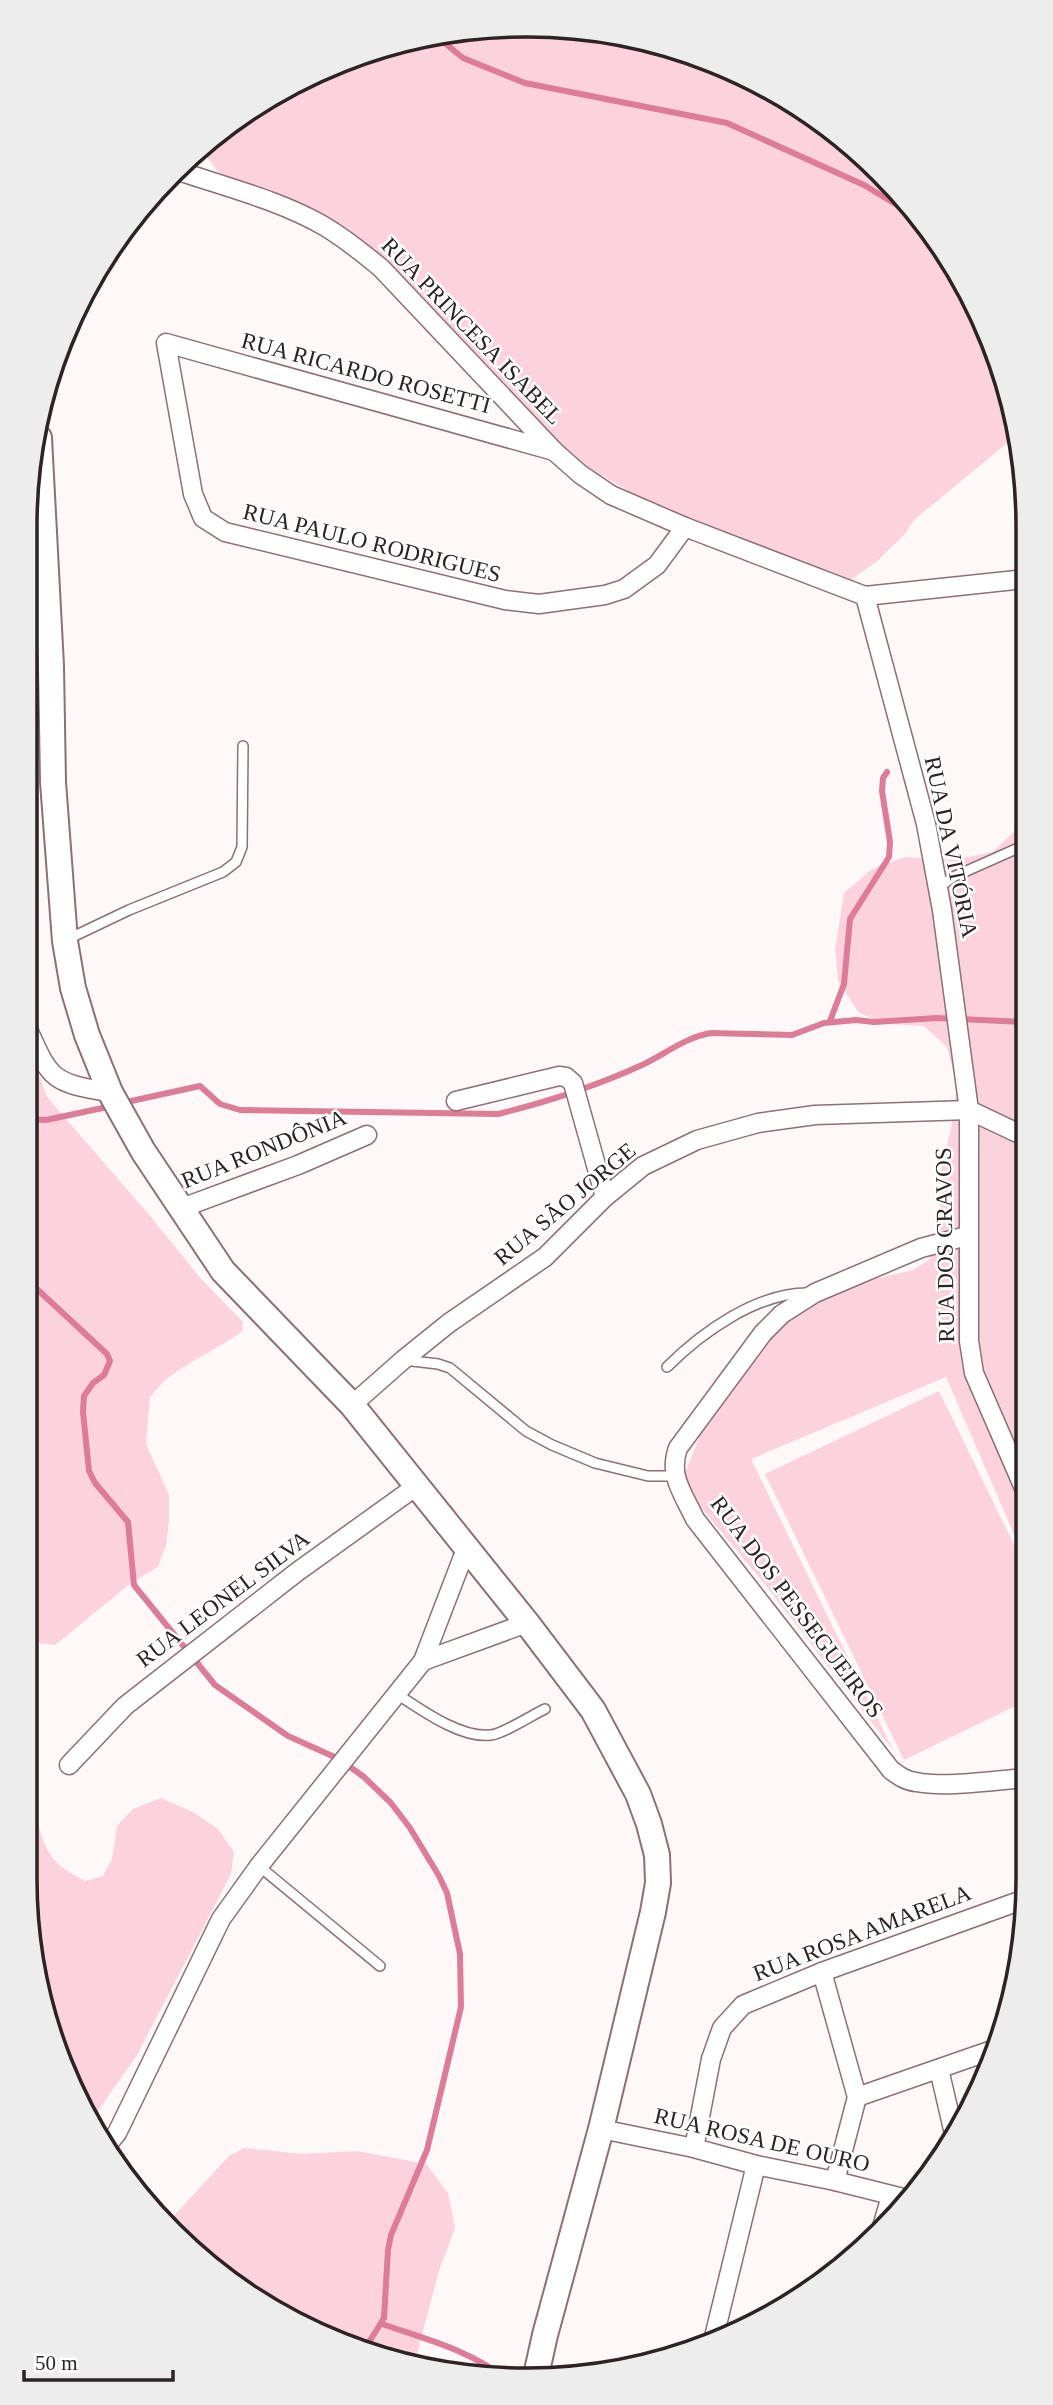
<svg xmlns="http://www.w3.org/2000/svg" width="1053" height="2405" font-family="Georgia,serif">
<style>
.green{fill:#fcd3dc}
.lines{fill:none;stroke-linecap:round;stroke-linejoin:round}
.stream{stroke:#dc7c96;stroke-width:6}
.service-casing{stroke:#8b7076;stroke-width:12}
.minor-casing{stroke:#8b7076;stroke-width:21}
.secondary-casing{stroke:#8b7076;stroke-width:28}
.service{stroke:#fff;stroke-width:9}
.minor{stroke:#fff;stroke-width:18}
.secondary{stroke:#fff;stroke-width:24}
.labels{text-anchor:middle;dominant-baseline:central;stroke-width:5;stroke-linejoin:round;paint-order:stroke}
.street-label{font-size:23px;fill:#2d2224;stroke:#fff}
.rim{fill:none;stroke:#2d2224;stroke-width:3.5}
</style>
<rect width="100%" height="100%" fill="#fef8f9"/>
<g class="green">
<path d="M494,26L592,29L688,51L806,109L925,221L990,334L1017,435L915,519L904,535L876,562L852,579L820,578L659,509L586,466L555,439L381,257L344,226L222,177L207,157L202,146L221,128L305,76L397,42Z"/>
<path d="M1025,822L1028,1567L946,1377L751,1459L893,1750L767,1587L690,1494L685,1473L701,1433L725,1393L774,1334L803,1308L865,1281L913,1270L929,1260L939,1220L942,1167L951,1128L957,1086L947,1047L924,1026L888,1024L859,1013L838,981L835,950L844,893L872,869L905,857L953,860L992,852Z"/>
<path d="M25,1047L33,1059L47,1097L151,1217L201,1279L243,1322L242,1331L236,1336L180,1369L164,1381L150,1397L146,1444L169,1495V1521L166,1545L158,1567L131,1583L55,1645L37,1643L25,1610Z"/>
<path d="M939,1391L1028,1573V1700L904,1760L765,1474Z"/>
<path d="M25,1758C38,1790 31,1842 61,1866C68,1872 77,1876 85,1881L103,1876L112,1859L117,1826L133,1809L161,1798L193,1812L218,1829L234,1852L231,1874L137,2055L89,2124L51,2040L25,1878Z"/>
<path d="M244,2148L303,2154L357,2151L426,2164L448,2193L455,2228L439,2271L414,2365L276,2313L166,2224L230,2155Z"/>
</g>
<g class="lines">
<g class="stream">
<path d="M435,35L463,58L525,83L727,123L864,185L925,222"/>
<path d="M830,1021L844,984L850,919L889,857L890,842L882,791L883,778L887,772"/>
<path d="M122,1103L200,1086L220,1104L240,1110L498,1114C547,1102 596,1086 642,1065C665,1054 686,1037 711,1033L792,1035L824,1023L856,1020L874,1022L937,1018L1026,1022"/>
<path d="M25,1119L46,1120L112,1106"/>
<path d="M25,1278L107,1354L110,1361L104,1375L93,1383L84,1396L83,1412L89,1471L95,1483L128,1522L134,1585L215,1685L288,1736L339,1759L364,1777L391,1803L410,1828L439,1876L447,1893L460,1954L461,2007L427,2150L391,2235L388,2250L384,2318L366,2347"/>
<path d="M382,2324C425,2339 470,2350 506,2379"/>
</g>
<defs>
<g id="service">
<path d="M938,888L953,877L1025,845"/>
<path d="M66,940L129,910L223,872L236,862L242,847L243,746"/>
<path d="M404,1360L438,1364L450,1368L526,1431L552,1445L595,1463L648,1476H674"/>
<path d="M667,1367C702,1332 758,1292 809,1293"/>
<path d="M397,1694C420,1709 461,1739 491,1735C503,1734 532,1715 545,1709"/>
<path d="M259,1866L380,1966"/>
</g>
<g id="minor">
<path d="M176,170C225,187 279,200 324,226C344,238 363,253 381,268L554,451L580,474L611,495L685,527L865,596L1025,579"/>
<path d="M554,451L166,343L193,494L203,518L225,532L505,600L539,604L605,595L624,589L657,565L685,527"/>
<path d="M865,596L926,824L942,910L969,1110V1341L974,1373L1027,1495"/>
<path d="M25,1023C50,1078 49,1083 110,1092"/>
<path d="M456,1101L559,1076L566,1077L573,1083L605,1197"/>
<path d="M179,1209L298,1165L367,1135"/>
<path d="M967,1236L921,1248L815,1293L782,1314L763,1333L678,1448C668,1476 683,1493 695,1519L891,1770C899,1776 906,1781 916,1782C948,1788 995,1780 1028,1778"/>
<path d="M352,1405L403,1360L449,1323L545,1257L605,1197L643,1166L697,1140L758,1123L815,1115L969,1110L1026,1137"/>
<path d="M423,1661L527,1623"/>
<path d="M69,1765L125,1706L297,1572L418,1485"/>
<path d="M822,1972L857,2097L835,2181"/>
<path d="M939,2069L955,2138"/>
<path d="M857,2097L998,2048"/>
<path d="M601,2129L694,2148L756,2165L835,2181L911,2200"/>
<path d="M105,2148L117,2133L221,1919L259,1866L423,1661L466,1549"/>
<path d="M694,2148L711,2059L722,2028L743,2005L822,1972L1025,1899"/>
<path d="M882,2227L891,2196"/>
<path d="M714,2337L756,2165"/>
</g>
<path id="secondary" d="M39,438L51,666L53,782L65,941L73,988L87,1035L110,1092L143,1151L223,1271L352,1405L527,1623L593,1710L638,1794L649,1824L657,1855L658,1883L653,1912L601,2129L545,2335L535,2380"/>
</defs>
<use href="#service" class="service-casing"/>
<use href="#minor" class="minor-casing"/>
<use href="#secondary" class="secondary-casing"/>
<use href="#service" class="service"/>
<use href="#minor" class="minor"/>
<use href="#secondary" class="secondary"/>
</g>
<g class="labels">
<g class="street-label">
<text transform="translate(472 331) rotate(46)">RUA PRINCESA ISABEL</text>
<text transform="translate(366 373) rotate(15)">RUA RICARDO ROSETTI</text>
<text transform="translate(372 543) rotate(14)">RUA PAULO RODRIGUES</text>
<text transform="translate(951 847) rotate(78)">RUA DA VITÓRIA</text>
<text transform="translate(264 1149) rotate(-22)">RUA RONDÔNIA</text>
<text transform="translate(565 1204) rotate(-40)">RUA SÃO JORGE</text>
<text transform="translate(945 1245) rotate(-91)">RUA DOS CRAVOS</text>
<text transform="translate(223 1599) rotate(-37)">RUA LEONEL SILVA</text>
<text transform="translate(797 1607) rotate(53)">RUA DOS PESSEGUEIROS</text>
<text transform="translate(862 1933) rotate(-21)">RUA ROSA AMARELA</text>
<text transform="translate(762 2140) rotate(13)">RUA ROSA DE OURO</text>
</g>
</g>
<path d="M0 0H1053V2405H0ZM526 37H527A489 489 0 0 1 1016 526V1879A489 489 0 0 1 527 2368H526A489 489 0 0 1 37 1879V526A489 489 0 0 1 526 37Z" fill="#eeeded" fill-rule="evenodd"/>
<path class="rim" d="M526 37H527A489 489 0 0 1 1016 526V1879A489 489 0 0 1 527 2368H526A489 489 0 0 1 37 1879V526A489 489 0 0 1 526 37Z"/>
<path d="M24 2370v10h149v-10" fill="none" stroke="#2d2224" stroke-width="3.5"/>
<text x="35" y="2370" font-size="21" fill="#2d2224" stroke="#ffffff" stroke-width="5" paint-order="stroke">50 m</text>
</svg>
